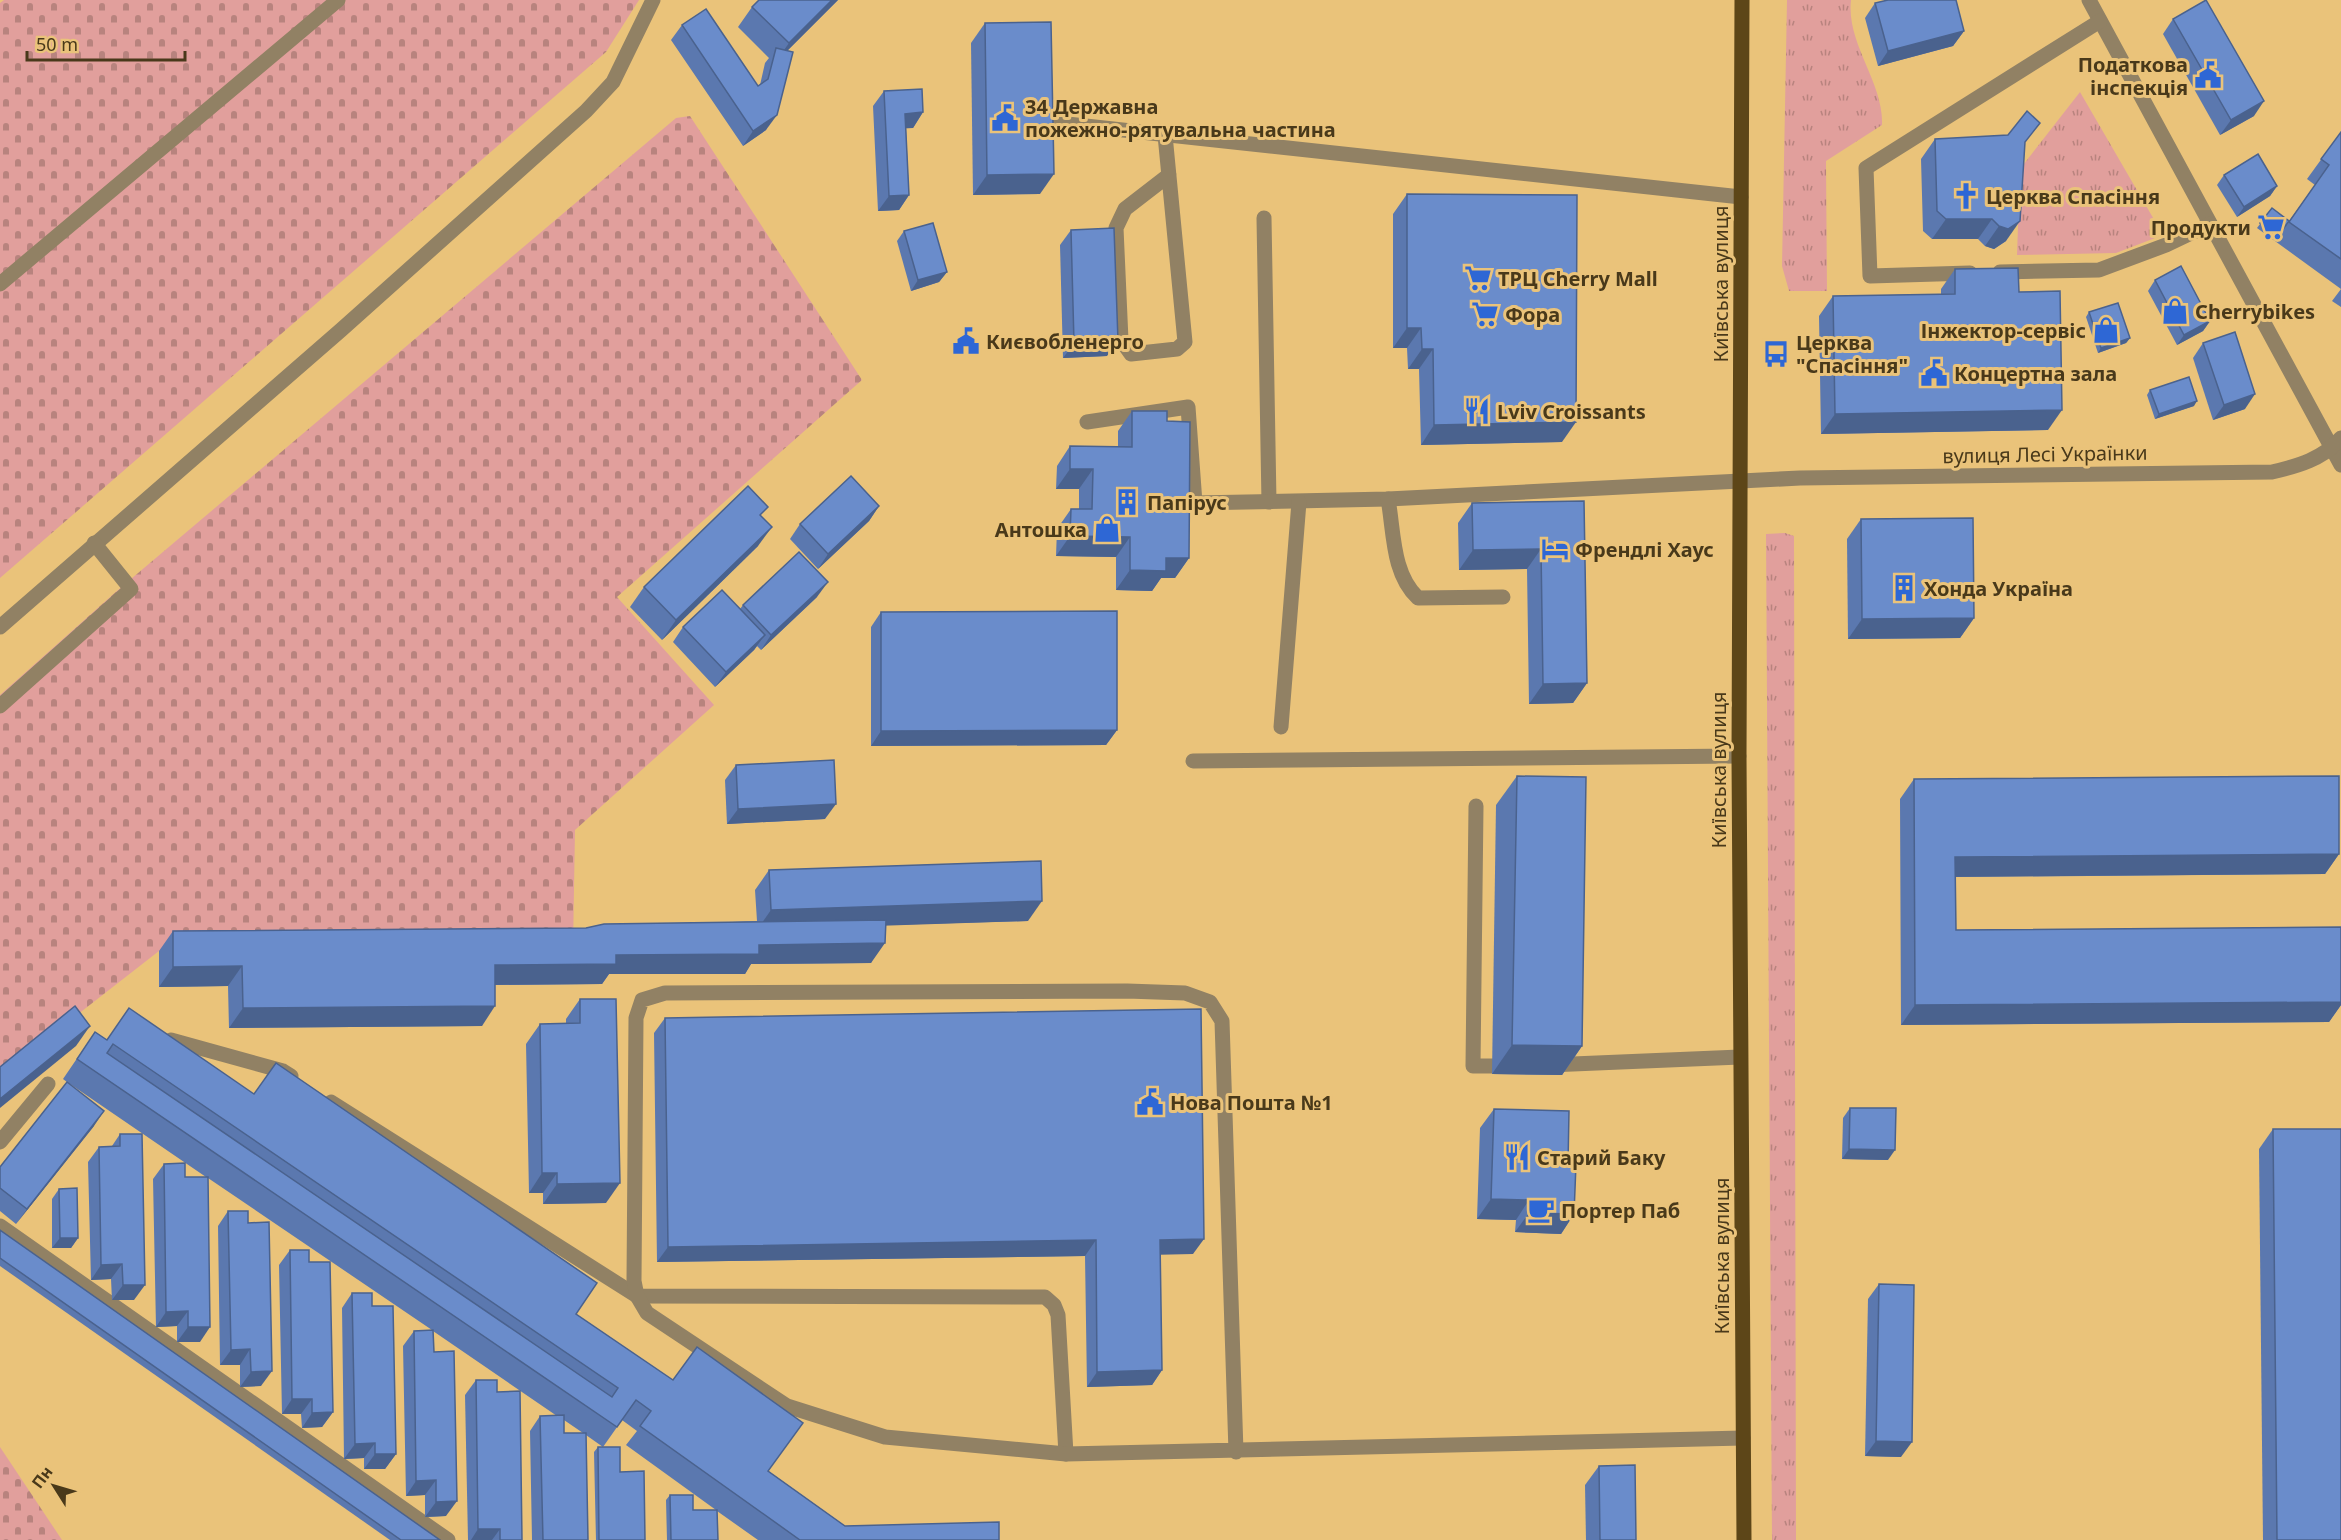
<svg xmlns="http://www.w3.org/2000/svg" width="2341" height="1540" font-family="'Noto Sans',sans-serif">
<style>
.grass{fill:url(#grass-tufts)}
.cemetery{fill:url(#cemetery-stones)}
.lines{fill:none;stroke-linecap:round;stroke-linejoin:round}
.minor{stroke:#918164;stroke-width:15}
.major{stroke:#5d4618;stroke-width:15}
.wall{fill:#5b78af;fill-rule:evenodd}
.shaded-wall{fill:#4a628e}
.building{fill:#6a8ccb;stroke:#4a628e;stroke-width:1.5;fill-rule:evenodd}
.labels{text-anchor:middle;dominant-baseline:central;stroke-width:6;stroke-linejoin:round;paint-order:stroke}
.poi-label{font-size:20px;font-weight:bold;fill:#49391a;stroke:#eac37a;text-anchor:start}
.street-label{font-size:20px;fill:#49391a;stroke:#eac37a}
</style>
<defs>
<pattern id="grass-tufts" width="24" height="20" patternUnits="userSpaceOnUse" patternTransform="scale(1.5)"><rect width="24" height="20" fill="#e19f9c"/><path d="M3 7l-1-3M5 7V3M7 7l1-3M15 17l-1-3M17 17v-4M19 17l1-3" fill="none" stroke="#b8837e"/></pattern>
<pattern id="cemetery-stones" width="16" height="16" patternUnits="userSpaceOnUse" patternTransform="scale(1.5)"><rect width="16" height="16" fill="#e19f9c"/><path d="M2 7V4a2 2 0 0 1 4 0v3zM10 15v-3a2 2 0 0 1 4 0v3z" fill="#b8837e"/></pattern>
</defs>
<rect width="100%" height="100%" fill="#eac37a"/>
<g class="grass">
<path d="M1787,0H1851C1846,44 1884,83 1882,125L1826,161L1827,291H1789L1782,266Z"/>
<path d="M2080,92L2163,235L2116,253L2017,255L2020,169Z"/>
<path d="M1785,533L1794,536L1796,1540H1772L1766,534Z"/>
</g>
<g class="cemetery">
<path d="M4,0H639L606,52L0,578V3Z"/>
<path d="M690,116L862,380L617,597L714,705L575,830L573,948L159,951L0,1075V695L118,590L676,118Z"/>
<path d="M0,1447L62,1540H0Z"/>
</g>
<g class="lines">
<g class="minor">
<path d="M2089,0L2341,465"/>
<path d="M1049,122L1741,197"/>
<path d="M1165,135L1185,342L1177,349L1131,354L1121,340L1116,228L1125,209L1169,175"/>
<path d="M1264,218L1269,502"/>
<path d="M2000,272L2099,270L2166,245L2210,224"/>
<path d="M1970,273L1870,276L1866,168L2100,21"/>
<path d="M0,284L338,0"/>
<path d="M1087,422L1188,407L1195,503L1388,499L1800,478L2272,472C2298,466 2323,459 2341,438"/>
<path d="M1388,499C1394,532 1392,574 1418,598L1503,597"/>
<path d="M0,627L341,330L586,111L613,82L653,0"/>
<path d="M0,706L131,589L94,543"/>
<path d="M1281,727L1299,502"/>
<path d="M1193,761L1739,756"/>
<path d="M1476,806L1473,1066H1510"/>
<path d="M171,1040L283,1071L291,1076"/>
<path d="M1549,1065L1740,1057"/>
<path d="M331,1102L637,1296L1045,1297L1054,1305L1058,1315L1066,1454"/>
<path d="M0,1142L48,1084"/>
<path d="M0,1226L448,1540"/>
<path d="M1236,1452L1222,1021L1210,1002L1185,993L1127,991L665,993L642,1000L636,1018L634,1281L637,1296L647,1313L787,1406L885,1437L1066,1454L1743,1438"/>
</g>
<path class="major" d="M1742,0L1739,756L1744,1540"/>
</g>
<g class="wall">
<path d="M838,0L787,51L766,130L743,146L671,40L682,25L758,86L760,85L765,63L769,58L738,27L752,7Z"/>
<path d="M1875,3L1964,31L1953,46L1878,66L1865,18Z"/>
<path d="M2173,19L2254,116L2220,135L2163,34Z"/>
<path d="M985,23L1040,194L973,195L971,43Z"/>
<path d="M884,91L923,112L913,128H906L909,195L899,210L878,211L873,106Z"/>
<path d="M2341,132V307L2332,301L2341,289L2257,228L2272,208L2289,221L2315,185L2307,179Z"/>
<path d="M1935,139L2025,144L2006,241L1994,249L1985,246L1978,239H1932L1923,231L1921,159Z"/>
<path d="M2224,175L2277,186L2270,196L2237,217L2217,185Z"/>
<path d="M1407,194L1562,442L1421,445L1419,369H1408L1407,348H1393V214Z"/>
<path d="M1071,230L1107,356L1063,358L1060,245Z"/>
<path d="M904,231L947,272L939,282L911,291L897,241Z"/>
<path d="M1955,269L2019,292L2048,430L1821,434L1819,316L1833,296L1941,294V289Z"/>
<path d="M2155,280L2210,321L2203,331L2177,345L2148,291Z"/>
<path d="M2089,312L2130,338L2126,343L2098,353L2086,317Z"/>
<path d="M2203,343L2245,409L2213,420L2193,358Z"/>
<path d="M2150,390L2194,406L2155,419L2147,395Z"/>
<path d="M1132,411L1167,421L1189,558L1175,578H1161L1152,591L1116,590V557L1056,556L1057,529L1071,509H1079V489H1056L1057,466L1070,446L1118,447V431Z"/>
<path d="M1584,501L1587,683L1573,703L1529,704L1527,569L1459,570L1458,523L1472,503Z"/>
<path d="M879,506L869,521L818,569L790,539L800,524Z"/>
<path d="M762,516L758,546L662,640L630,607L644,587Z"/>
<path d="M1861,519L1974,618L1960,638L1848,639L1847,539Z"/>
<path d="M817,597L761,650L757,646L754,650L715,687L673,642L683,627L740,609L743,605Z"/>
<path d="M881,612L1117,730L1106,745L871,746V627Z"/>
<path d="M736,765L825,819L727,824L725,780Z"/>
<path d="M1517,776L1582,1046L1562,1075L1492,1074L1496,805Z"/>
<path d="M1914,779L2339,854L2325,874L1955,877L1956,930L2341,927V1005L2329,1022L1901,1025L1900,799Z"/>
<path d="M769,870L1028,921L886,925L871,963L751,964L745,974H609L602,984L495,985L482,1026L229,1028L228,986L159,987V951L173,931L586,928L757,921L755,890Z"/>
<path d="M580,999L606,1203L543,1204V1193H529L526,1044L540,1024H566V1019Z"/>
<path d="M665,1018L1193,1254H1160L1162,1370L1152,1385L1087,1387L1085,1256L657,1262L654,1033Z"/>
<path d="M95,1032L107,1040L576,1314L768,1471L845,1526L999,1540H758L717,1511L718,1540H667L666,1500L670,1495L693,1510H716L626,1445L637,1431L622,1420L603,1447L620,1472L645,1540H596L594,1452L598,1447H603L586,1435L588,1540H532L530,1431L540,1416H557L433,1331L434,1352L446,1516L425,1517V1495L406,1496L403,1346L414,1331L432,1330L208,1178L200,1342H177V1326L156,1327L153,1179L164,1164L185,1177H206L70,1084L94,1126L16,1224L0,1211V1167L67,1082L63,1079ZM564,1420L583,1433H564Z"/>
<path d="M1850,1108L1888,1160L1842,1159L1843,1118Z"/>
<path d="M1494,1109L1568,1164L1574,1214L1561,1234L1515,1232L1516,1220L1477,1219L1480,1128Z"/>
<path d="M2273,1129L2341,1540H2263L2259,1149Z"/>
<path d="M120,1134L134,1300H112L111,1279L91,1280L88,1162L99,1147L112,1146Z"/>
<path d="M59,1189L78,1238L71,1248H52V1199Z"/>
<path d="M228,1211L248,1223L261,1386L240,1387V1365H220L218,1226Z"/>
<path d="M0,1230L440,1540H390L0,1266Z"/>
<path d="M290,1250L309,1262L333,1412L322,1427L302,1428L301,1414H282L279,1265Z"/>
<path d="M1879,1284L1901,1457L1865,1456L1868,1299Z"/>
<path d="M352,1293L372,1306L396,1454L385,1469H364V1458L344,1459L342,1308Z"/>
<path d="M476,1380L497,1392L522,1540H468L465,1395Z"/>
<path d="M1599,1466L1636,1540H1586L1585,1485Z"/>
</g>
<g class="shaded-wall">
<path d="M832,0H838L775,63L789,43Z"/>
<path d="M1964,31L1953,46L1878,66L1888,51Z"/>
<path d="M2264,101L2254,116L2220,135L2231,120Z"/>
<path d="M923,112L913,128L894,129L905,114Z"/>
<path d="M777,115L766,130L743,146L753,131Z"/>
<path d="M1054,174L1040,194L973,195L987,175Z"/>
<path d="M2277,186L2270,196L2237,217L2244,207Z"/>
<path d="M909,195L899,210L878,211L889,196Z"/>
<path d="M1946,219H1992L1978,239H1932Z"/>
<path d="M2020,221L2006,241L1994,249L1985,246L1999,226Z"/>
<path d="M947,272L939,282L911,291L918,280Z"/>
<path d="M2210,321L2203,331L2177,345L2184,335Z"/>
<path d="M1407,328H1421L1407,348H1393Z"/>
<path d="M2130,338L2126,343L2098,353L2101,348Z"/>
<path d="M1118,341L1107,356L1063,358L1074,343Z"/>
<path d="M1422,349H1433L1419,369H1408Z"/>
<path d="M2255,394L2245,409L2213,420L2224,405Z"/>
<path d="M2197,401L2194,406L2155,419L2159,414Z"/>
<path d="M2062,410L2048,430L1821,434L1835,414Z"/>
<path d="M1576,422L1562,442L1421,445L1434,425Z"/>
<path d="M1070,469H1093L1079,489H1056Z"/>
<path d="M879,506L869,521L818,569L828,554Z"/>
<path d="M772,527L758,546L662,640L676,620Z"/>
<path d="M1070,536L1130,537L1116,557L1056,556Z"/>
<path d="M1541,549L1527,569L1459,570L1473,550Z"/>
<path d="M1166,558H1189L1175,578H1161L1152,591L1116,590L1130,570Z"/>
<path d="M828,582L817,597L761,650L771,635Z"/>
<path d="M1974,618L1960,638L1848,639L1862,619Z"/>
<path d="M765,635L754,650L715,687L726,672Z"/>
<path d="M1587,683L1573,703L1529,704L1543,684Z"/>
<path d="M1117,730L1106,745L871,746L881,731Z"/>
<path d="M836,804L825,819L727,824L738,809Z"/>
<path d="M2339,854L2325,874L1941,877L1955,857Z"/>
<path d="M1042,901L1028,921L757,930L771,910Z"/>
<path d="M885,943L871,963L751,964L745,974H609L602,984L481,985L495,965L616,955L759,945Z"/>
<path d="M242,966L228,986L159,987L173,967Z"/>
<path d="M2341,1002V1005L2329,1022L1901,1025L1915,1005Z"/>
<path d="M495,1006L482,1026L229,1028L243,1008Z"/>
<path d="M90,1026L76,1046L0,1108V1099Z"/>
<path d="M1512,1045L1582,1046L1562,1075L1492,1074Z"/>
<path d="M104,1111L94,1126L16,1224L27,1209Z"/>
<path d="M1849,1149L1895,1150L1888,1160L1842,1159Z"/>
<path d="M542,1173H557L543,1193H529Z"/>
<path d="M620,1183L606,1203L543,1204L557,1184Z"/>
<path d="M1491,1199L1529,1200L1516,1220L1477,1219Z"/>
<path d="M1529,1213L1574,1214L1561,1234L1515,1232Z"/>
<path d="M60,1238H78L71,1248H52Z"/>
<path d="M1204,1239L1193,1254L1149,1255L1160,1240Z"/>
<path d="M1096,1240L1085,1256L657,1262L668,1247Z"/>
<path d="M122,1264L111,1279L91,1280L101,1265Z"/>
<path d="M123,1285H145L134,1300H112Z"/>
<path d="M188,1311L177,1326L156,1327L166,1312Z"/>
<path d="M188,1327H210L200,1342H177Z"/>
<path d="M250,1349L240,1365H220L231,1350Z"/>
<path d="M1162,1370L1152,1385L1087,1387L1097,1372Z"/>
<path d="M272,1371L261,1386L240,1387L251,1372Z"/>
<path d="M292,1399H312L301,1414H282Z"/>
<path d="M333,1412L322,1427L302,1428L312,1413Z"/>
<path d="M1876,1441L1912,1442L1901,1457L1865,1456Z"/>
<path d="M375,1443L364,1458L344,1459L355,1444Z"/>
<path d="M375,1454H396L385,1469H364Z"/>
<path d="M436,1480L425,1495L406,1496L416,1481Z"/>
<path d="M457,1501L446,1516L425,1517L436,1502Z"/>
<path d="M478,1529H500L492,1540H471Z"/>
</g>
<g class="building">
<path d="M759,0H832L789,43L752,7Z"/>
<path d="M1888,0H1956L1964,31L1888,51L1875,3Z"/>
<path d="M2206,0L2264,101L2231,120L2173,19Z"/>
<path d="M706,9L758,86L768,79L776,48L793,52L777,115L753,131L682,25Z"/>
<path d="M1051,22L1054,174L987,175L985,23Z"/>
<path d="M922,89L923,112L905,114L909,195L889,196L884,91Z"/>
<path d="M2027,111L2040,123L2025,142L2020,221L2008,229L1999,226L1992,219H1946L1937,211L1935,139L2008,135Z"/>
<path d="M2341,132V259L2289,222L2329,165L2321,159Z"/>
<path d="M2258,154L2277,186L2244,207L2224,175Z"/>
<path d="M1407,194L1577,195L1576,422L1434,425L1433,349H1422L1421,328H1407Z"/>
<path d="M2272,208L2289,221L2278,236L2260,223Z"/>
<path d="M933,223L947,272L918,280L904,231Z"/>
<path d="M1114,228L1118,341L1074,343L1071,230Z"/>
<path d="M2181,266L2210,321L2184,335L2155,280Z"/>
<path d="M2018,268L2019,292L2060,291L2062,410L1835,414L1833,296L1955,294V269Z"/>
<path d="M2118,303L2130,338L2101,348L2089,312Z"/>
<path d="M2235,332L2255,394L2224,405L2203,343Z"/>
<path d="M2189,377L2197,401L2159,414L2150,390Z"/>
<path d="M1132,411H1167V421L1190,422L1189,558H1166V571L1130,570V537L1070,536L1071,509H1092L1093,469H1070V446L1132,447Z"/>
<path d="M851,476L879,506L828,554L800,524Z"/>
<path d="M748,486L768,507L760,515L772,527L676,620L644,587Z"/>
<path d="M1584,501L1587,683L1543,684L1541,549L1473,550L1472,503Z"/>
<path d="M1973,518L1974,618L1862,619L1861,519Z"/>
<path d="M799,552L828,582L771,635L743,605Z"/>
<path d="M722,590L765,635L726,672L683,627Z"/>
<path d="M1117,611V730L881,731V612Z"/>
<path d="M834,760L836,804L738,809L736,765Z"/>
<path d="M1517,776L1586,777L1582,1046L1512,1045Z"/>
<path d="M2339,776V854L1955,857L1956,930L2341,927V1002L1915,1005L1914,779Z"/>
<path d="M1041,861L1042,901L771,910L769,870Z"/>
<path d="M886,920L885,943L759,945V954L616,955V964L495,965V1006L243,1008L242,966L173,967V931L586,928L604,924Z"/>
<path d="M580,999H616L620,1183L557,1184V1173H542L540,1024L580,1023Z"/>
<path d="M75,1006L90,1026L0,1099V1067Z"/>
<path d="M129,1008L254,1094L276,1063L597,1283L576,1314L673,1380L697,1347L803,1423L768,1471L845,1526L999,1522V1540H800L640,1426L651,1411L636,1400L617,1427L77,1059L95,1032L107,1040ZM113,1044L618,1388L612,1397L107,1053Z"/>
<path d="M1201,1009L1204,1239L1160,1240L1162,1370L1097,1372L1096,1240L668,1247L665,1018Z"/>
<path d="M67,1082L104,1111L27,1209L0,1188V1167Z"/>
<path d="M1850,1108H1896L1895,1150L1849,1149Z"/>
<path d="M1494,1109L1569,1111L1568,1164H1576L1574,1214L1529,1213V1200L1491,1199Z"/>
<path d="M2273,1129H2341V1540H2277Z"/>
<path d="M120,1134H142L145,1285H123L122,1264L101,1265L99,1147L120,1146Z"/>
<path d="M185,1163V1177H208L210,1327H188V1311L166,1312L164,1164Z"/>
<path d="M77,1188L78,1238H60L59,1189Z"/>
<path d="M228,1211H248V1223L269,1222L272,1371L251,1372L250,1349L231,1350Z"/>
<path d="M0,1230L440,1540H401L0,1258Z"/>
<path d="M290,1250H309V1262H330L333,1412L312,1413V1399H292Z"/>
<path d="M1879,1284L1914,1285L1912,1442L1876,1441Z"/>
<path d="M352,1293H372V1306H393L396,1454H375V1443L355,1444Z"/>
<path d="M433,1330L434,1352L454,1351L457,1501L436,1502V1480L416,1481L414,1331Z"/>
<path d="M476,1380H497V1392L520,1391L522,1540H500V1529H478Z"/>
<path d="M564,1415V1433H586L588,1540H543L540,1416Z"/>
<path d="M598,1447H620V1472L644,1471L645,1540H599Z"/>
<path d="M1635,1465L1636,1540H1600L1599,1466Z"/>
<path d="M670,1495H693V1510H717L718,1540H671Z"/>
</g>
<defs>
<symbol id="civic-bare" viewBox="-9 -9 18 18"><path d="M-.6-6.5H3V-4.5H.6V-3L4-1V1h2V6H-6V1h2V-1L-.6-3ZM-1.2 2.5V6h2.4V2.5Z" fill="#2e67d5" stroke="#eac37a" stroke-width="2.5" paint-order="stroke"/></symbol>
<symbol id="church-bare" viewBox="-9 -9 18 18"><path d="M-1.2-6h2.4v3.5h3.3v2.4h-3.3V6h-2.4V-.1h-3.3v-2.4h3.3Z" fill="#2e67d5" stroke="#eac37a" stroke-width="2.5" paint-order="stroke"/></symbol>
<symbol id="supermarket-bare" viewBox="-9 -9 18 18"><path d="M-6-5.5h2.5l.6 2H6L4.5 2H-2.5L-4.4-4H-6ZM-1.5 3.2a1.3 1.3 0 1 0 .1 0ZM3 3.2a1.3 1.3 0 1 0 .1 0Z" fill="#2e67d5" stroke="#eac37a" stroke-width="2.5" paint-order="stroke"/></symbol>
<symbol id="shop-bare" viewBox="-9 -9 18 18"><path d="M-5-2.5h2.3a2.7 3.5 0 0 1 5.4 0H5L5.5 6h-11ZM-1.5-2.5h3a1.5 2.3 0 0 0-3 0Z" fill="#2e67d5" stroke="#eac37a" stroke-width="2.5" paint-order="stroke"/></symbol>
<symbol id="bus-bare" viewBox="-9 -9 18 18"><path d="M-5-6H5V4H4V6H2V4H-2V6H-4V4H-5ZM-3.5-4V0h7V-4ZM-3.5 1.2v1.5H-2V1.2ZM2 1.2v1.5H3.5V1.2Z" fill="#2e67d5" stroke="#eac37a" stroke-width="2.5" paint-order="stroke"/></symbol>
<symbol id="restaurant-bare" viewBox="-9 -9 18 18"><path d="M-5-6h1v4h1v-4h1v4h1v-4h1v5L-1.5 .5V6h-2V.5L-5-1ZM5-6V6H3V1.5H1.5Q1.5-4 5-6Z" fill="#2e67d5" stroke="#eac37a" stroke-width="2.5" paint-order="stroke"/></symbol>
<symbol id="building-bare" viewBox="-9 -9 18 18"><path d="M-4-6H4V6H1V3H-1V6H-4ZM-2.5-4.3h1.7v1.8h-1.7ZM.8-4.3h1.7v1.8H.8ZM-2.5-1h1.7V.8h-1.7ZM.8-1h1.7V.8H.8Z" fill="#2e67d5" stroke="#eac37a" stroke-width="2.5" paint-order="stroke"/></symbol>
<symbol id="hotel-bare" viewBox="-9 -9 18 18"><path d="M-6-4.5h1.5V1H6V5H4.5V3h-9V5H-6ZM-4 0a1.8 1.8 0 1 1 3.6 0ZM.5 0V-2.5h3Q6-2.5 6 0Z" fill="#2e67d5" stroke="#eac37a" stroke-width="2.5" paint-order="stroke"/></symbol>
<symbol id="cafe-bare" viewBox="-9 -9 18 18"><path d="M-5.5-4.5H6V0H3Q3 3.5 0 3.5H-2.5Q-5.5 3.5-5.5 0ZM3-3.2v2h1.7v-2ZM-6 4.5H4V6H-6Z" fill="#2e67d5" stroke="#eac37a" stroke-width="2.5" paint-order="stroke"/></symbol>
</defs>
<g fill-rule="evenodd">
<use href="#civic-bare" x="2189" y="56" width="38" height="38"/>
<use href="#civic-bare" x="986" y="99" width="38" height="38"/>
<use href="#church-bare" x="1947" y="177" width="38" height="38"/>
<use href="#supermarket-bare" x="2252" y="208" width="38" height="38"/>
<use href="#supermarket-bare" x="1459" y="259" width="38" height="38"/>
<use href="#shop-bare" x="2156" y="292" width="38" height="38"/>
<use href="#supermarket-bare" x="1466" y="295" width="38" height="38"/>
<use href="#shop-bare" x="2087" y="311" width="38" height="38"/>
<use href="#civic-bare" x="947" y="322" width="38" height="38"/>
<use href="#bus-bare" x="1757" y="335" width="38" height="38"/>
<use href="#civic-bare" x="1915" y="354" width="38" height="38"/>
<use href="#restaurant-bare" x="1458" y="392" width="38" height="38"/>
<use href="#building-bare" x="1108" y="483" width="38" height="38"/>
<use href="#shop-bare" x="1088" y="510" width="38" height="38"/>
<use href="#hotel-bare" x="1536" y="530" width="38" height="38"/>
<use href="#building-bare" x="1885" y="569" width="38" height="38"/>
<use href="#civic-bare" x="1131" y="1083" width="38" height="38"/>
<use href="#restaurant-bare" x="1498" y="1138" width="38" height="38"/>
<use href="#cafe-bare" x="1522" y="1191" width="38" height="38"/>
</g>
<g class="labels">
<g class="poi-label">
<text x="2188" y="64" text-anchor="end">Податкова<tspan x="2188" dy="23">інспекція</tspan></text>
<text x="1025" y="106">34 Державна<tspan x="1025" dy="23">пожежно-рятувальна частина</tspan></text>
<text x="1986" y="196">Церква Спасіння</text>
<text x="2251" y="227" text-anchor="end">Продукти</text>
<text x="1498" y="278">ТРЦ Cherry Mall</text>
<text x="2195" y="311">Сherrybikes</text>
<text x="1505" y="314">Фора</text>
<text x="2086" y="330" text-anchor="end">Інжектор-сервіс</text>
<text x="986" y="341">Києвобленерго</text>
<text x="1796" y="342">Церква<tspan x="1796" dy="23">"Спасіння"</tspan></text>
<text x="1954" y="373">Концертна зала</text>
<text x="1497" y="411">Lviv Croissants</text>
<text x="1147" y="502">Папірус</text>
<text x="1087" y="529" text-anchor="end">Антошка</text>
<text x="1575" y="549">Френдлі Хаус</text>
<text x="1924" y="588">Хонда Україна</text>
<text x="1170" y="1102">Нова Пошта №1</text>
<text x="1537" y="1157">Старий Баку</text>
<text x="1561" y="1210">Портер Паб</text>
</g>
<g class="street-label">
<text transform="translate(1720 284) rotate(-90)">Київська вулиця</text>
<text transform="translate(2045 454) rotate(-1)">вулиця Лесі Українки</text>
<text transform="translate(1718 770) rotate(-90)">Київська вулиця</text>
<text transform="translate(1721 1256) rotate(-90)">Київська вулиця</text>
</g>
</g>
<g transform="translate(54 1486) rotate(307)" stroke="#eac37a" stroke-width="4.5" paint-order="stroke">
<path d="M0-4.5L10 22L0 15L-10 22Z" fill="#49391a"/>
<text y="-9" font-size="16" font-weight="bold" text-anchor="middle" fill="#49391a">Пн</text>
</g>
<path d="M27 51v9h158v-9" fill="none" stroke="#49391a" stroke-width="3"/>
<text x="36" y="51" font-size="18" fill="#49391a" stroke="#eac37a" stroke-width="4.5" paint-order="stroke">50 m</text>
</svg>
